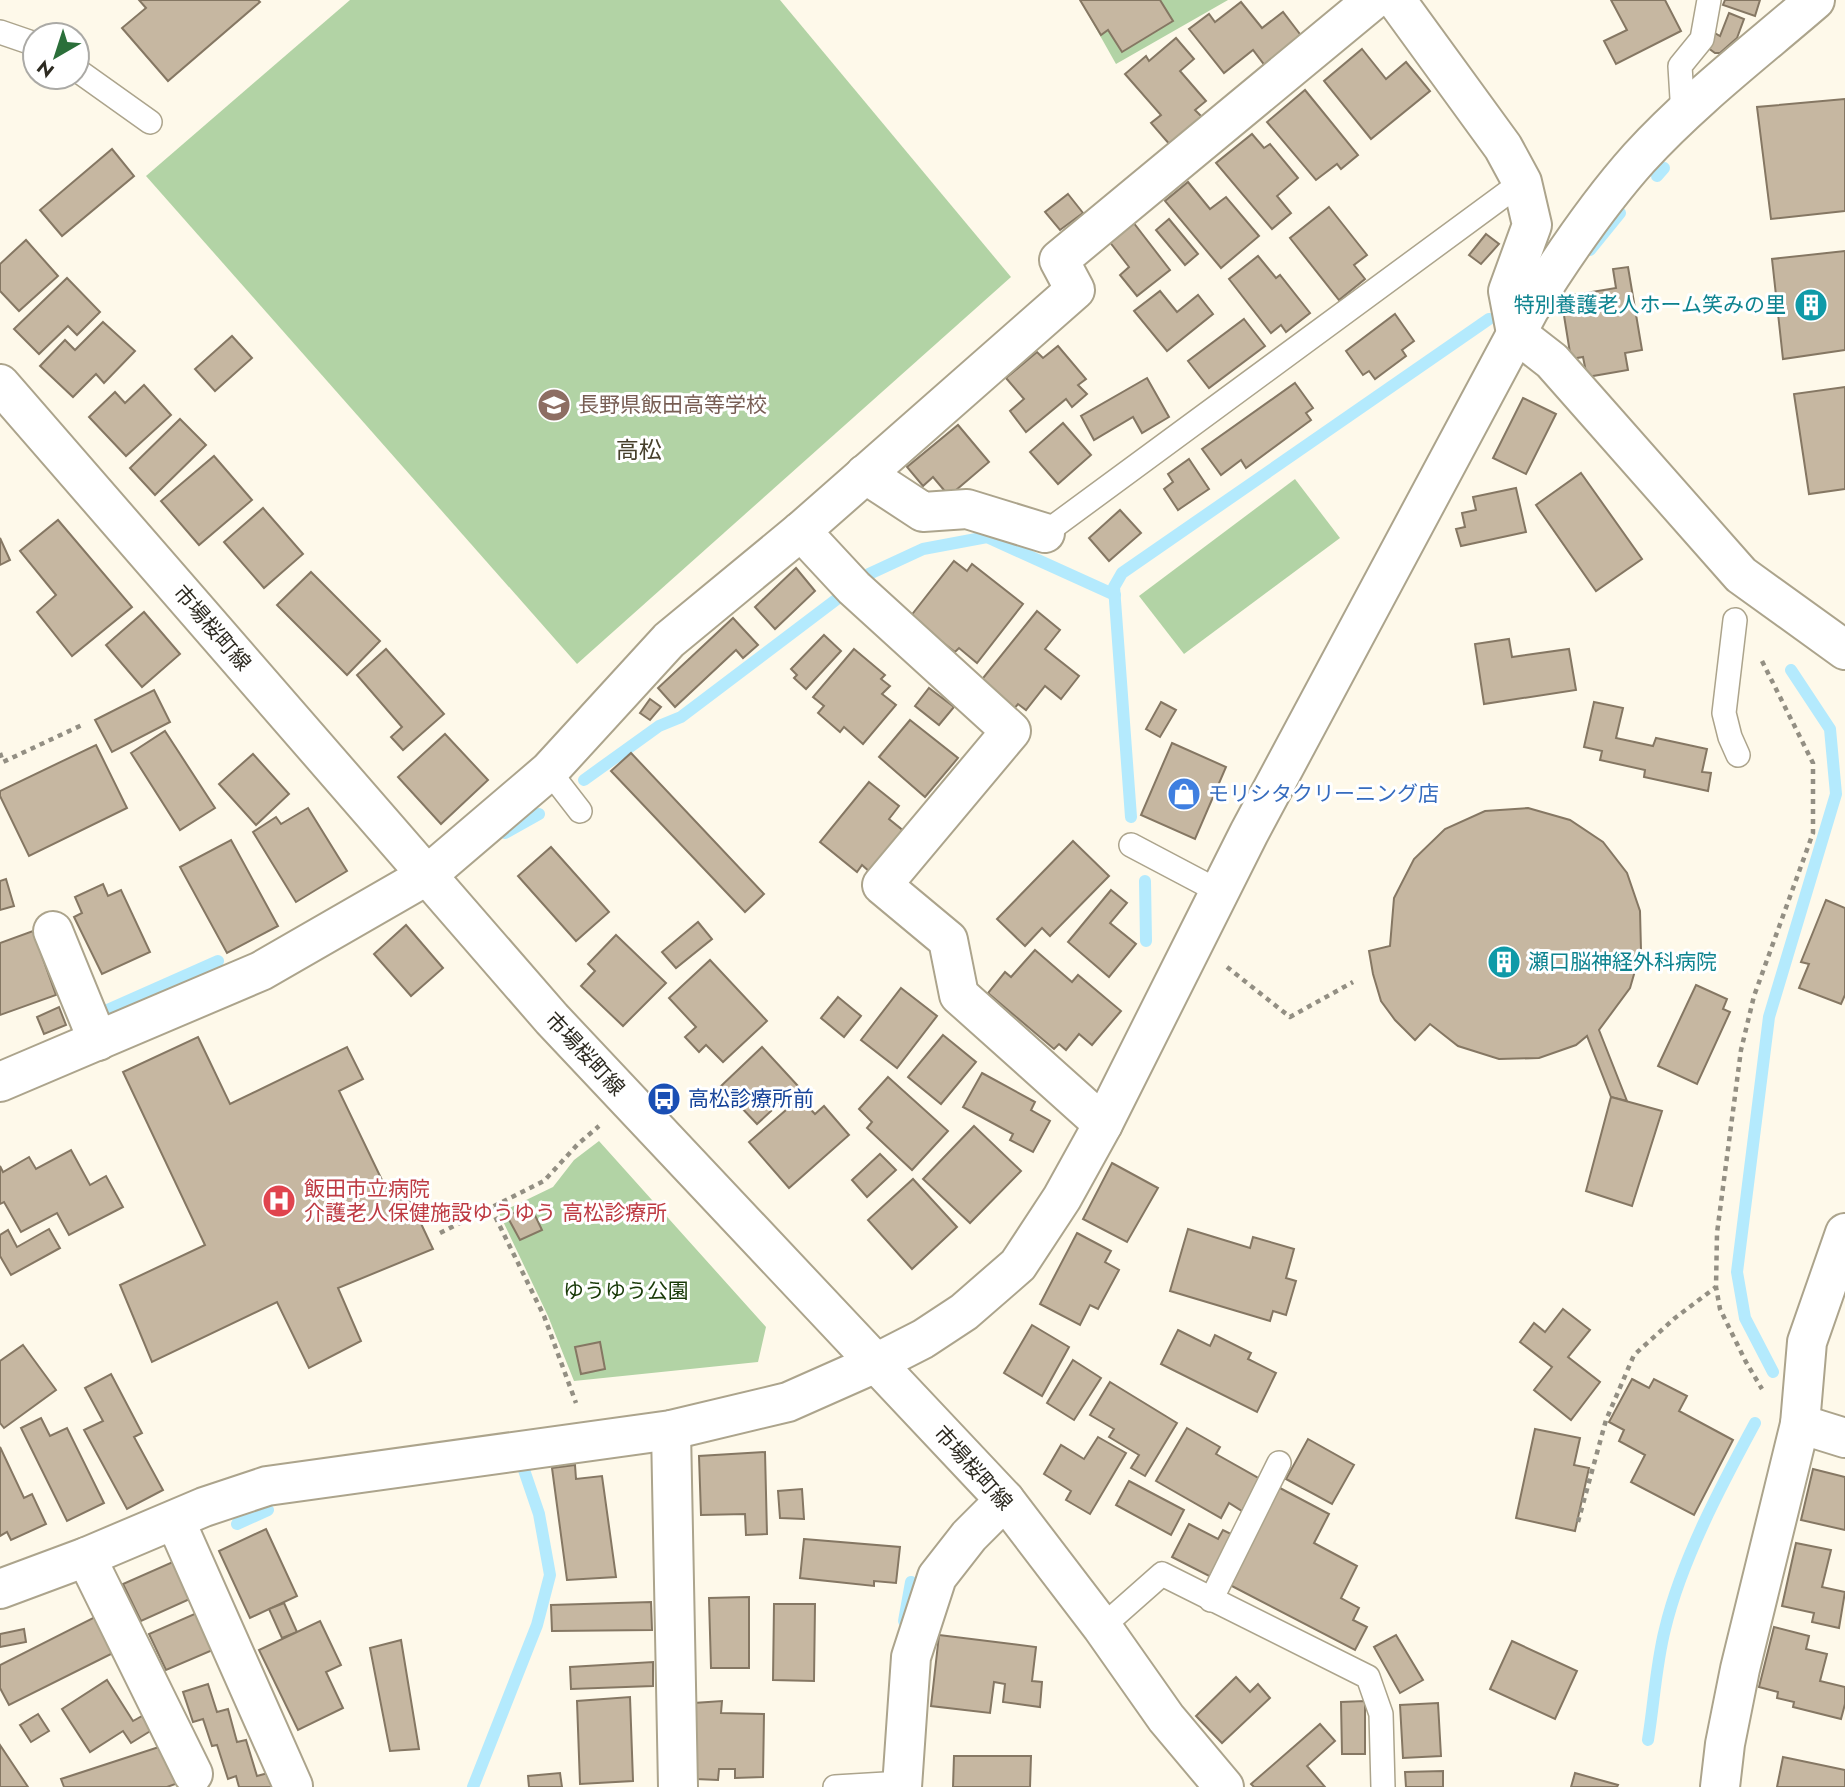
<svg xmlns="http://www.w3.org/2000/svg" width="1845" height="1787" font-family="Jost,'Noto Sans JP',sans-serif">
<style>
.green{fill:#b2d3a5}
.lines{fill:none;stroke-linecap:round;stroke-linejoin:round}
.stream{stroke:#b4eafd;stroke-width:12}
.building{fill:#c6b7a1;stroke:#857763;stroke-width:2}
.service-casing{stroke:#aca48c;stroke-width:26}
.minor-casing{stroke:#aca48c;stroke-width:42}
.secondary-casing{stroke:#aca48c;stroke-width:42}
.path{stroke:#938f83;stroke-width:4.5;stroke-dasharray:5 5;stroke-linecap:butt}
.service{stroke:#fff;stroke-width:23}
.minor{stroke:#fff;stroke-width:38}
.secondary{stroke:#fff;stroke-width:38}
.labels{text-anchor:middle;dominant-baseline:central;stroke-width:6;stroke-linejoin:round;paint-order:stroke}
.culture-label{font-size:21px;fill:#0d838f;stroke:#fff;text-anchor:end}
.education-label{font-size:21px;fill:#785e54;stroke:#fff;text-anchor:start}
.street-label{font-size:21px;fill:#2d2a21;stroke:#fff}
.shop-label{font-size:21px;fill:#366cbe;stroke:#fff;text-anchor:start}
.transit-label{font-size:21px;fill:#164399;stroke:#fff;text-anchor:start}
.health-label{font-size:21px;fill:#be3a42;stroke:#fff;text-anchor:start}
.park-label{font-size:21px;fill:#183907;stroke:#fff}
.neighbourhood-label{font-size:23px;fill:#47402c;stroke:#fff}
</style>
<rect width="100%" height="100%" fill="#fef9ea"/>
<g class="green">
<path d="M350,0H780L1011,277L577,664L146,176Z"/>
<path d="M1080,0H1228L1116,64Z"/>
<path d="M1295,479L1340,538L1184,654L1139,596Z"/>
<path d="M599,1141L766,1327L758,1362L574,1381L548,1316L499,1213L553,1187L574,1160Z"/>
</g>
<g class="lines">
<g class="stream">
<path d="M1657,176L1664,168"/>
<path d="M1590,250L1620,213"/>
<path d="M869,574L923,549L987,537L1115,595"/>
<path d="M584,780L659,726L681,717L837,599"/>
<path d="M1131,817L1114,587L1122,573L1489,319"/>
<path d="M505,833L539,814"/>
<path d="M1145,881L1146,941"/>
<path d="M103,1012L218,961"/>
<path d="M1773,1372L1745,1318L1737,1272L1769,1017L1836,794L1830,729L1791,670"/>
<path d="M237,1524L268,1510"/>
<path d="M904,1621L911,1582"/>
<path d="M1648,1740C1654,1703 1656,1664 1665,1629C1681,1561 1722,1484 1755,1423"/>
<path d="M473,1787L537,1625L550,1575L539,1514L524,1470"/>
</g>
</g>
<g class="building">
<path d="M139,0H258L260,2L168,81L122,28L146,8Z"/>
<path d="M1080,0H1160L1173,21L1122,52L1108,30L1101,35Z"/>
<path d="M1611,0H1665L1681,31L1616,64L1604,41L1627,30Z"/>
<path d="M1725,0H1760L1755,16L1723,5Z"/>
<path d="M1241,2L1262,28L1283,12L1306,42L1269,71L1253,50L1224,73L1189,29L1209,14L1215,22Z"/>
<path d="M1729,13L1744,19L1737,38L1720,53H1715L1704,45L1713,32L1720,36Z"/>
<path d="M1176,38L1194,59L1180,71L1206,101L1195,110L1203,118L1171,146L1151,123L1161,115L1125,74L1146,56L1149,61Z"/>
<path d="M1362,49L1386,79L1406,62L1430,91L1371,139L1324,81Z"/>
<path d="M1305,90L1358,155L1341,169L1337,164L1316,180L1267,122Z"/>
<path d="M1845,99V211L1771,219L1757,107Z"/>
<path d="M1252,134L1264,148L1270,144L1298,178L1277,196L1291,213L1272,229L1216,163Z"/>
<path d="M112,149L134,176L62,236L40,210Z"/>
<path d="M1188,182L1210,209L1226,197L1259,236L1221,268L1165,201Z"/>
<path d="M1068,194L1083,213L1060,230L1045,212Z"/>
<path d="M1329,207L1367,255L1354,265L1365,279L1339,300L1290,238Z"/>
<path d="M1169,219L1198,254L1185,265L1156,230Z"/>
<path d="M1133,222L1170,270L1137,296L1120,275L1129,267L1109,241Z"/>
<path d="M1486,234L1499,244L1481,264L1469,255Z"/>
<path d="M26,240L58,276L19,311L0,291V264Z"/>
<path d="M1845,251V350L1783,359L1772,259Z"/>
<path d="M1258,256L1276,278L1280,275L1310,313L1286,332L1281,325L1271,333L1229,279Z"/>
<path d="M1628,267L1642,350L1625,353L1628,370L1587,377L1583,357L1571,359L1561,297L1616,288L1613,269Z"/>
<path d="M67,278L100,312L77,335L68,326L39,354L14,329Z"/>
<path d="M1160,291L1177,312L1198,295L1213,314L1167,351L1134,311Z"/>
<path d="M1395,314L1414,341L1402,350L1406,356L1375,379L1369,371L1363,375L1346,351Z"/>
<path d="M1244,319L1265,346L1209,388L1188,361Z"/>
<path d="M103,322L135,351L104,383L96,374L73,397L40,366L65,340L75,350Z"/>
<path d="M232,336L252,358L215,391L195,369Z"/>
<path d="M1058,346L1086,379L1078,385L1087,394L1072,407L1066,399L1026,432L1010,411L1024,399L1006,378L1037,352L1043,358Z"/>
<path d="M1147,378L1169,417L1142,433L1133,417L1094,440L1081,416Z"/>
<path d="M1295,383L1313,408L1306,413L1311,420L1246,468L1241,460L1221,475L1202,449Z"/>
<path d="M144,385L171,415L126,456L89,417L115,392L125,403Z"/>
<path d="M1845,387V489L1809,494L1794,394Z"/>
<path d="M1523,398L1556,414L1526,474L1493,458Z"/>
<path d="M180,419L206,445L155,495L130,468Z"/>
<path d="M1063,423L1091,455L1058,484L1030,452Z"/>
<path d="M958,425L989,462L949,496L933,477L923,486L907,467Z"/>
<path d="M214,456L252,500L199,545L161,501Z"/>
<path d="M1189,459L1209,489L1178,510L1164,489L1173,482L1168,474Z"/>
<path d="M1581,473L1642,559L1596,591L1536,505Z"/>
<path d="M1516,488L1526,532L1461,546L1456,529L1465,527L1462,513L1476,510L1473,497Z"/>
<path d="M263,508L303,554L264,588L224,542Z"/>
<path d="M1120,510L1141,533L1109,561L1089,538Z"/>
<path d="M58,520L132,607L72,656L37,612L56,595L20,551Z"/>
<path d="M0,538L10,560L0,565Z"/>
<path d="M954,561L967,571L972,564L1023,604L977,663L959,648L955,652L910,617Z"/>
<path d="M796,568L815,591L775,629L755,607Z"/>
<path d="M311,572L380,641L347,675L277,605Z"/>
<path d="M1037,611L1060,630L1045,649L1079,676L1061,699L1045,686L1026,710L1018,704L1013,710L979,683Z"/>
<path d="M144,612L180,654L142,687L106,645Z"/>
<path d="M733,618L758,645L743,658L736,650L675,707L658,688Z"/>
<path d="M824,635L841,651L806,689L794,678L797,675L791,669Z"/>
<path d="M1509,639L1512,657L1569,649L1576,690L1484,704L1475,644Z"/>
<path d="M386,649L444,714L403,750L391,737L402,727L357,675Z"/>
<path d="M854,649L885,675L881,679L890,686L882,694L896,705L863,744L844,727L840,732L818,713L824,706L813,697Z"/>
<path d="M929,688L954,707L939,725L915,706Z"/>
<path d="M154,690L170,722L112,752L95,720Z"/>
<path d="M650,699L661,707L650,720L640,713Z"/>
<path d="M1161,702L1176,710L1160,737L1146,729Z"/>
<path d="M1594,702L1623,708L1616,738L1653,746L1656,738L1707,749L1702,772L1711,773L1708,791L1644,777L1645,770L1600,760L1602,751L1584,747Z"/>
<path d="M910,720L958,758L925,797L879,757Z"/>
<path d="M165,731L215,808L180,830L131,753Z"/>
<path d="M445,734L488,780L441,824L398,777Z"/>
<path d="M1172,743L1226,767L1195,839L1141,815Z"/>
<path d="M96,745L127,808L29,856L0,796V791Z"/>
<path d="M631,753L764,894L745,912L611,771Z"/>
<path d="M253,754L289,794L256,825L219,784Z"/>
<path d="M869,782L899,806L889,819L905,832L871,873L862,865L857,872L820,842Z"/>
<path d="M308,808L347,871L296,902L253,832L276,817L281,824Z"/>
<path d="M1528,808L1570,820L1603,842L1627,873L1640,911L1641,950L1630,988L1599,1030L1627,1101L1611,1097L1587,1036L1576,1045L1539,1058L1499,1059L1458,1046L1430,1024L1415,1040L1395,1020L1381,1001L1373,974L1369,951L1390,946L1394,898L1414,859L1445,829L1485,811Z"/>
<path d="M231,840L278,926L227,953L180,867Z"/>
<path d="M1073,841L1109,876L1050,936L1042,928L1025,946L997,919Z"/>
<path d="M551,847L609,912L576,941L518,876Z"/>
<path d="M6,879L14,906L0,910V881Z"/>
<path d="M103,884L108,896L121,890L150,952L102,974L74,917L82,913L75,897Z"/>
<path d="M1111,890L1127,903L1110,923L1136,944L1109,977L1068,942Z"/>
<path d="M1826,900L1845,908V995L1841,1004L1799,988L1809,964L1801,962Z"/>
<path d="M698,922L712,939L676,968L662,952Z"/>
<path d="M406,925L443,968L411,996L374,954Z"/>
<path d="M33,931L56,995L0,1015V943Z"/>
<path d="M616,935L666,983L623,1026L581,986L595,971L588,964Z"/>
<path d="M1035,950L1072,982L1078,975L1121,1011L1092,1045L1079,1034L1066,1050L1059,1044L1054,1049L988,993L1005,972L1011,977Z"/>
<path d="M710,960L767,1021L723,1062L706,1045L699,1052L685,1037L696,1027L669,998Z"/>
<path d="M1696,985L1727,999L1723,1009L1730,1012L1697,1084L1658,1066Z"/>
<path d="M901,988L937,1016L897,1068L861,1040Z"/>
<path d="M838,997L861,1016L844,1037L821,1018Z"/>
<path d="M59,1007L66,1025L44,1034L37,1017Z"/>
<path d="M943,1035L976,1062L941,1104L908,1077Z"/>
<path d="M198,1037L230,1104L347,1047L363,1079L339,1091L394,1205L408,1196L433,1249L338,1288L361,1341L309,1368L277,1302L152,1362L120,1285L205,1245L123,1072Z"/>
<path d="M762,1047L798,1086L757,1124L721,1086Z"/>
<path d="M982,1073L1035,1102L1031,1110L1050,1121L1033,1152L1010,1140L1013,1134L963,1107Z"/>
<path d="M888,1077L948,1131L912,1170L867,1128L872,1122L859,1109Z"/>
<path d="M1611,1097L1662,1111L1632,1206L1586,1191Z"/>
<path d="M800,1098L815,1114L824,1106L849,1135L789,1188L749,1142Z"/>
<path d="M974,1126L1021,1171L970,1223L923,1179Z"/>
<path d="M71,1150L90,1185L106,1176L123,1207L69,1235L57,1213L21,1232L4,1202L0,1204V1166L3,1172L29,1157L36,1169Z"/>
<path d="M880,1154L896,1170L867,1197L852,1180Z"/>
<path d="M1112,1163L1158,1188L1127,1242L1083,1219Z"/>
<path d="M913,1179L957,1227L912,1269L868,1220Z"/>
<path d="M530,1205L542,1230L520,1240L507,1216Z"/>
<path d="M49,1229L60,1248L11,1275L0,1256V1235L8,1230L17,1247Z"/>
<path d="M1188,1229L1250,1248L1253,1237L1294,1249L1286,1278L1296,1281L1286,1315L1273,1311L1270,1321L1170,1291Z"/>
<path d="M1077,1233L1111,1251L1105,1262L1119,1270L1098,1309L1090,1305L1080,1325L1040,1304Z"/>
<path d="M1563,1309L1590,1330L1568,1357L1600,1382L1571,1420L1534,1390L1552,1367L1520,1342L1534,1323L1545,1332Z"/>
<path d="M1032,1325L1069,1347L1042,1396L1004,1373Z"/>
<path d="M1178,1330L1210,1346L1215,1335L1251,1353L1248,1359L1276,1373L1257,1412L1161,1364Z"/>
<path d="M600,1342L605,1369L581,1374L575,1347Z"/>
<path d="M23,1345L56,1390L4,1428L0,1423V1361Z"/>
<path d="M1073,1360L1101,1378L1074,1420L1047,1403Z"/>
<path d="M111,1374L142,1433L134,1437L163,1490L127,1509L84,1430L103,1421L85,1388Z"/>
<path d="M1632,1379L1649,1388L1654,1379L1687,1396L1679,1411L1733,1440L1694,1515L1631,1482L1645,1455L1619,1441L1624,1430L1609,1422Z"/>
<path d="M1110,1382L1177,1423L1145,1476L1131,1468L1139,1455L1109,1437L1114,1429L1090,1415Z"/>
<path d="M41,1418L50,1436L67,1428L104,1503L67,1521L21,1428Z"/>
<path d="M1187,1428L1220,1447L1216,1454L1260,1479L1242,1511L1229,1503L1221,1518L1156,1481Z"/>
<path d="M1535,1429L1580,1438L1574,1465L1589,1468L1575,1531L1516,1518Z"/>
<path d="M1098,1437L1126,1453L1090,1514L1066,1500L1071,1491L1044,1474L1061,1445L1084,1459Z"/>
<path d="M1308,1439L1354,1465L1332,1504L1286,1479Z"/>
<path d="M0,1447L24,1498L32,1494L46,1524L11,1540L7,1532L0,1536Z"/>
<path d="M765,1452L767,1534L746,1535L745,1514L701,1515L699,1456Z"/>
<path d="M575,1465L576,1479L602,1476L616,1577L567,1580L552,1468Z"/>
<path d="M1813,1469L1845,1477V1530L1801,1520Z"/>
<path d="M1129,1481L1184,1510L1171,1535L1116,1505Z"/>
<path d="M1278,1487L1329,1514L1314,1543L1357,1566L1341,1598L1359,1608L1353,1620L1367,1627L1355,1650L1228,1584Z"/>
<path d="M802,1489L804,1519L780,1518L778,1491Z"/>
<path d="M1189,1524L1218,1539L1223,1530L1235,1536L1213,1578L1172,1557Z"/>
<path d="M266,1529L297,1596L250,1618L219,1551Z"/>
<path d="M804,1539L900,1547L896,1583L874,1581V1586L800,1578Z"/>
<path d="M1796,1543L1831,1550L1822,1587L1845,1592L1839,1628L1812,1622L1814,1613L1782,1606Z"/>
<path d="M175,1561L192,1598L141,1621L123,1584Z"/>
<path d="M749,1597V1668H711L709,1598Z"/>
<path d="M651,1602L652,1630L552,1631L551,1605Z"/>
<path d="M284,1603L297,1632L282,1638L269,1609Z"/>
<path d="M774,1604H815L814,1681L773,1680Z"/>
<path d="M199,1612L215,1649L166,1670L149,1634Z"/>
<path d="M97,1616L115,1652L9,1705L0,1688V1665Z"/>
<path d="M320,1621L341,1665L326,1672L343,1708L298,1730L259,1650Z"/>
<path d="M1774,1627L1809,1636L1806,1649L1827,1654L1820,1681L1845,1687V1704L1841,1719L1793,1707L1794,1702L1777,1698L1778,1692L1759,1687Z"/>
<path d="M24,1629L26,1642L0,1647V1634Z"/>
<path d="M939,1635L1036,1647L1032,1681L1042,1682L1040,1707L1003,1702L1005,1684L994,1682L990,1713L931,1706Z"/>
<path d="M1396,1635L1423,1680L1400,1693L1374,1647Z"/>
<path d="M401,1640L419,1749L390,1751L370,1648Z"/>
<path d="M1512,1641L1577,1671L1555,1719L1490,1689Z"/>
<path d="M653,1662V1686L571,1689L570,1667Z"/>
<path d="M1236,1677L1250,1692L1258,1684L1270,1698L1222,1743L1196,1716Z"/>
<path d="M107,1680L133,1721L142,1716L152,1730L131,1743L123,1731L90,1752L62,1709Z"/>
<path d="M208,1684L217,1712L228,1709L237,1742L246,1740L257,1776L268,1773L273,1787H239L236,1776L228,1779L217,1745L212,1746L203,1719L193,1722L183,1692Z"/>
<path d="M630,1697L633,1781L580,1784L577,1701Z"/>
<path d="M722,1701L721,1713L764,1714L763,1777L735,1778V1769H719L718,1780L696,1779L694,1703Z"/>
<path d="M1365,1701V1754H1342L1341,1702Z"/>
<path d="M1438,1703L1441,1756L1403,1758L1400,1705Z"/>
<path d="M38,1714L49,1731L31,1742L20,1725Z"/>
<path d="M1320,1724L1335,1741L1307,1766L1325,1787H1254L1251,1784Z"/>
<path d="M168,1744L181,1782L167,1787H64L61,1779Z"/>
<path d="M0,1745L28,1787H0Z"/>
<path d="M954,1756H1031L1030,1787H953Z"/>
<path d="M1783,1757L1845,1770V1787H1777Z"/>
<path d="M1443,1771V1787H1406L1405,1772Z"/>
<path d="M560,1773L562,1787H529L528,1776Z"/>
<path d="M1575,1773L1618,1785L1617,1787H1571Z"/>
</g>
<g class="lines">
<defs>
<g id="service">
<path d="M0,32L35,44"/>
<path d="M77,70L150,122"/>
<path d="M1683,115L1680,66L1702,39L1709,0"/>
<path d="M1045,533L1522,182"/>
<path d="M1735,620L1724,713L1730,737L1738,755"/>
<path d="M549,771L580,811"/>
<path d="M1131,845L1220,892"/>
<path d="M1211,1600L1279,1463"/>
<path d="M1102,1627L1162,1574L1368,1677L1381,1714L1383,1787"/>
<path d="M835,1787L902,1783"/>
</g>
<g id="minor">
<path d="M1396,0L1503,147L1522,182L1532,225L1508,291L1516,333L1552,361L1741,575L1845,650"/>
<path d="M865,474L923,512L967,509L1045,533"/>
<path d="M801,531L854,588L1011,731L882,885L948,940L959,995L1103,1124"/>
<path d="M53,931L98,1041"/>
<path d="M0,1082L261,971L426,876L549,771L669,640L801,531L1075,290L1059,260L1373,0"/>
<path d="M1800,1424L1845,1438"/>
<path d="M671,1430L678,1787"/>
<path d="M175,1520L293,1786"/>
<path d="M86,1557L193,1774"/>
<path d="M0,1589L86,1557L204,1507L267,1486L671,1430L788,1402L876,1363L923,1339L964,1312L1018,1265L1062,1198L1103,1124L1249,833L1529,310C1562,257 1597,205 1639,158C1692,100 1756,51 1815,0"/>
<path d="M902,1787L911,1657L937,1577L969,1536L1005,1500"/>
<path d="M1720,1787L1725,1744L1740,1669L1800,1424L1807,1342L1845,1233"/>
</g>
<path id="secondary" d="M0,384L552,1019L1005,1500L1102,1627L1166,1718L1224,1787"/>
</defs>
<use href="#service" class="service-casing"/>
<use href="#minor" class="minor-casing"/>
<use href="#secondary" class="secondary-casing"/>
<g class="path">
<path d="M1762,661L1813,763V833L1754,996L1741,1050L1717,1233L1716,1287L1720,1309L1746,1362L1762,1389"/>
<path d="M0,753L3,762L82,725"/>
<path d="M1227,967L1290,1017L1353,982"/>
<path d="M491,1208L544,1316L576,1403"/>
<path d="M440,1233L544,1181L578,1144L599,1126"/>
<path d="M1578,1522L1606,1420L1634,1355L1675,1318L1716,1287"/>
</g>
<use href="#service" class="service"/>
<use href="#minor" class="minor"/>
<use href="#secondary" class="secondary"/>
</g>
<defs>
<symbol id="building-disc" viewBox="-11 -11 22 22"><circle r="9.5" fill="#0f9aa8" stroke="#fff"/><path d="M-4-6H4V6H1V3H-1V6H-4ZM-2.5-4.3h1.7v1.8h-1.7ZM.8-4.3h1.7v1.8H.8ZM-2.5-1h1.7V.8h-1.7ZM.8-1h1.7V.8H.8Z" fill="#fff"/></symbol>
<symbol id="school-disc" viewBox="-11 -11 22 22"><circle r="9.5" fill="#8d6e63" stroke="#fff"/><path d="M0-5L7-2L0 1L-7-2ZM-4 1L0 2.5L4 1V4Q0 6-4 4Z" fill="#fff"/></symbol>
<symbol id="shop-disc" viewBox="-11 -11 22 22"><circle r="9.5" fill="#3f7fe0" stroke="#fff"/><path d="M-5-2.5h2.3a2.7 3.5 0 0 1 5.4 0H5L5.5 6h-11ZM-1.5-2.5h3a1.5 2.3 0 0 0-3 0Z" fill="#fff"/></symbol>
<symbol id="bus-disc" viewBox="-11 -11 22 22"><circle r="9.5" fill="#1a4fb4" stroke="#fff"/><path d="M-5-6H5V4H4V6H2V4H-2V6H-4V4H-5ZM-3.5-4V0h7V-4ZM-3.5 1.2v1.5H-2V1.2ZM2 1.2v1.5H3.5V1.2Z" fill="#fff"/></symbol>
<symbol id="hospital-disc" viewBox="-11 -11 22 22"><circle r="9.5" fill="#e0444e" stroke="#fff"/><path d="M-5-5h3v3.5h4V-5h3V5h-3V1.5h-4V5h-3Z" fill="#fff"/></symbol>
</defs>
<g fill-rule="evenodd">
<use href="#building-disc" x="1792" y="286" width="38" height="38"/>
<use href="#school-disc" x="535" y="386" width="38" height="38"/>
<use href="#shop-disc" x="1165" y="775" width="38" height="38"/>
<use href="#building-disc" x="1485" y="943" width="38" height="38"/>
<use href="#bus-disc" x="645" y="1080" width="38" height="38"/>
<use href="#hospital-disc" x="260" y="1182" width="38" height="38"/>
</g>
<g class="labels">
<g class="culture-label">
<text x="1786" y="305">特別養護老人ホーム笑みの里</text>
<text x="1528" y="962" text-anchor="start">瀬口脳神経外科病院</text>
</g>
<g class="education-label">
<text x="578" y="405">長野県飯田高等学校</text>
</g>
<g class="street-label">
<text transform="translate(212 628) rotate(49)">市場桜町線</text>
<text transform="translate(585 1054) rotate(47)">市場桜町線</text>
<text transform="translate(973 1468) rotate(48)">市場桜町線</text>
</g>
<g class="shop-label">
<text x="1208" y="794">モリシタクリーニング店</text>
</g>
<g class="transit-label">
<text x="688" y="1099">高松診療所前</text>
</g>
<g class="health-label">
<text x="304" y="1189">飯田市立病院<tspan x="304" dy="24">介護老人保健施設ゆうゆう 高松診療所</tspan></text>
</g>
<g class="park-label">
<text x="626" y="1291">ゆうゆう公園</text>
</g>
<g class="neighbourhood-label">
<text x="639" y="450">高松</text>
</g>
</g>
<g transform="translate(56 56) rotate(219)"><circle r="33" fill="#ffffff" stroke="#abaaa6" stroke-width="2"/>
<path d="M0-5L12 26L0 18L-12 26Z" fill="#2b6f3a"/>
<text y="-10" font-size="19" font-weight="bold" text-anchor="middle" fill="#2d2a21">N</text>
</g>
</svg>
